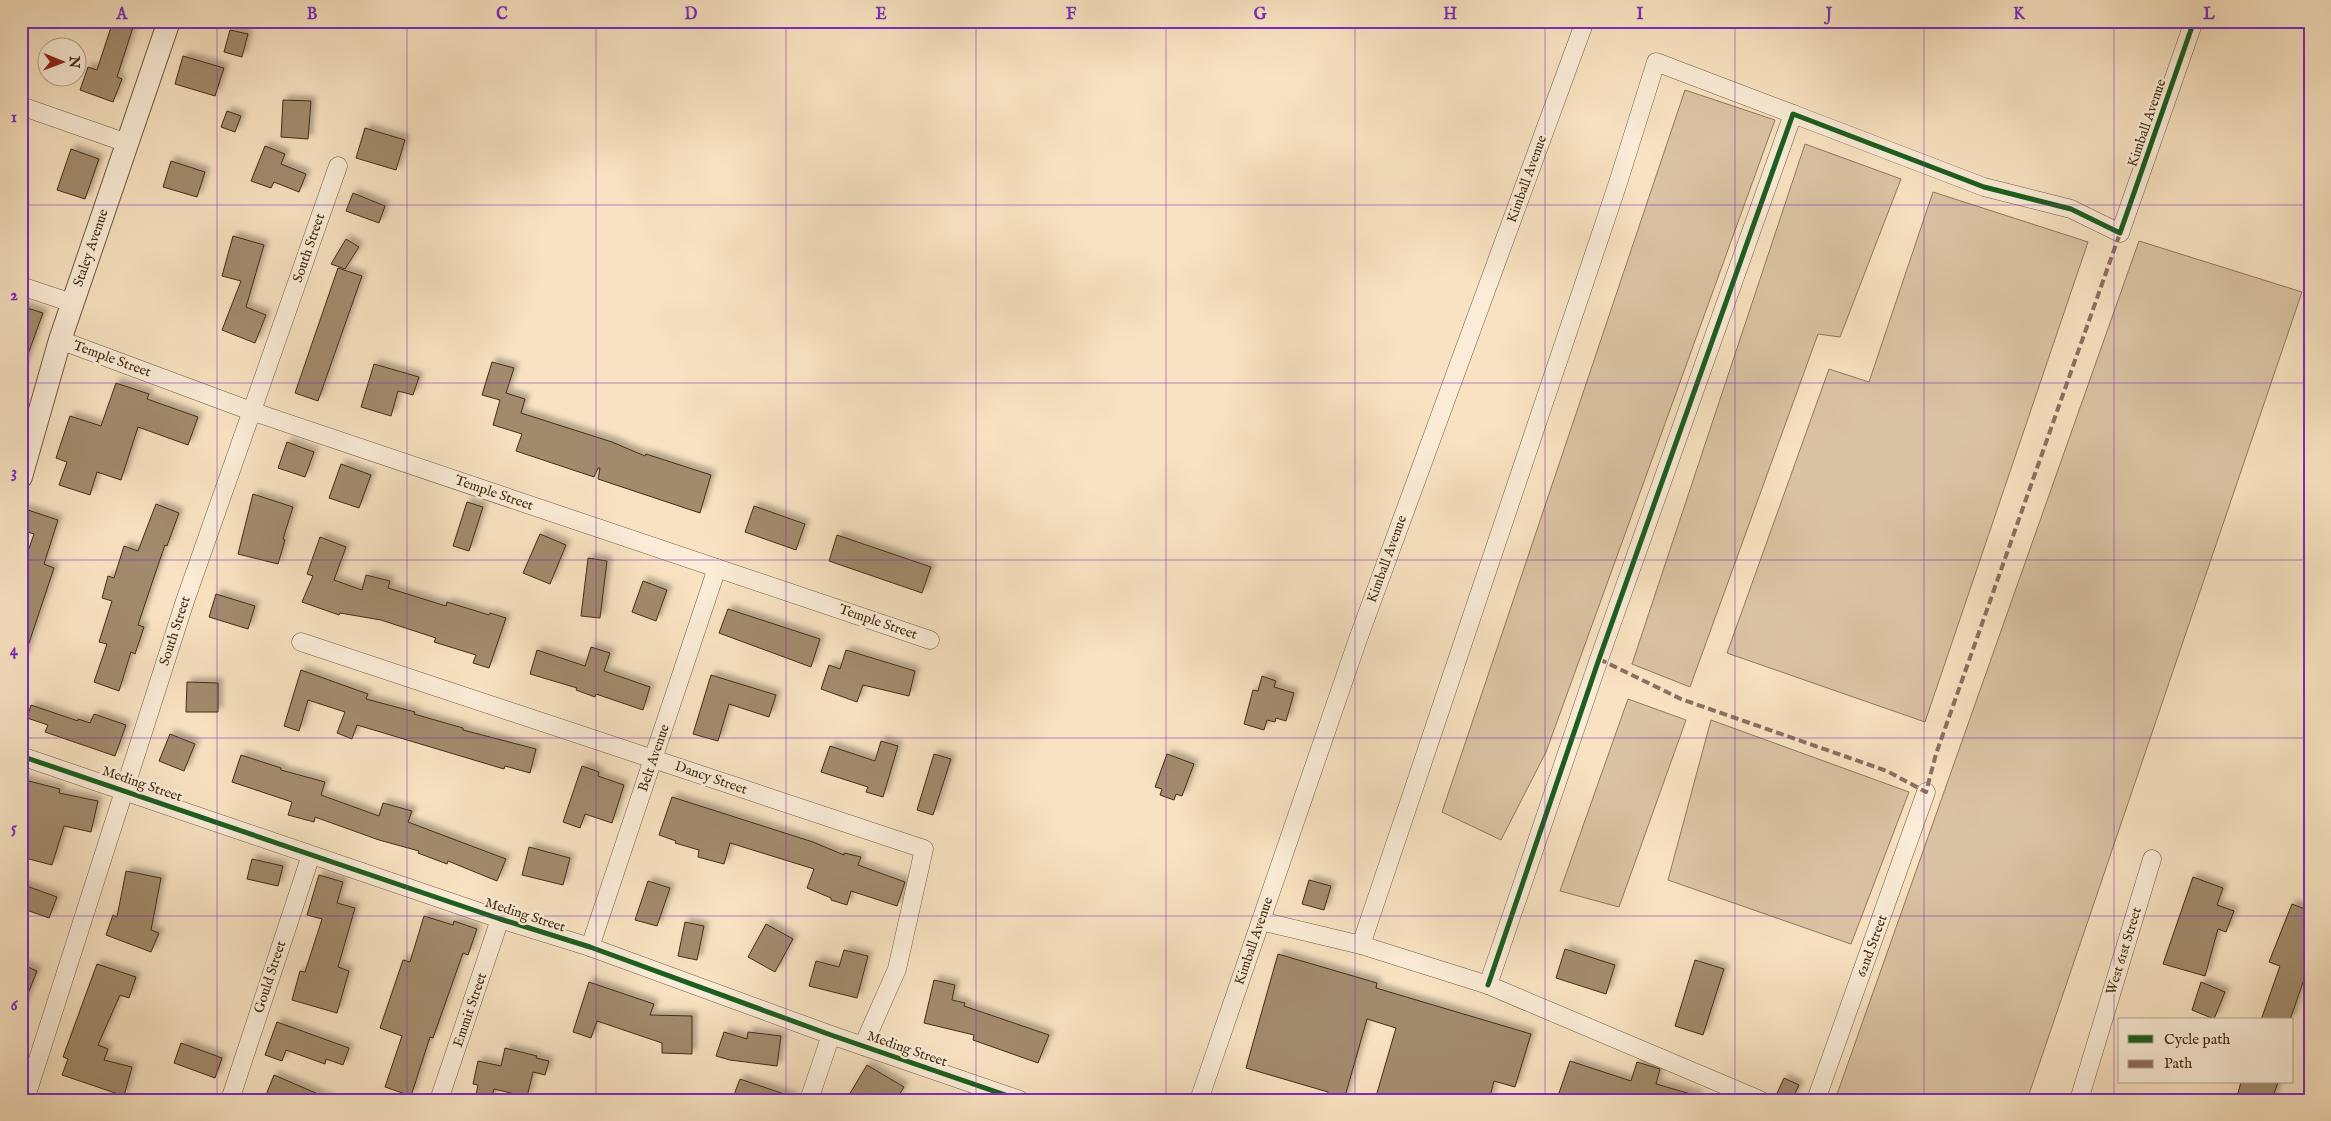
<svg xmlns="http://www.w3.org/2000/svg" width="2331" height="1121" font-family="'IM FELL English',serif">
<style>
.green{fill:#dac3a3;stroke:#90785a}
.building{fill:#a28b6d;stroke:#452d12;filter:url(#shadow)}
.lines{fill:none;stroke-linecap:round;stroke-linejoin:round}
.minor-casing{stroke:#725a3e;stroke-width:19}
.tertiary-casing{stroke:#725a3e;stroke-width:24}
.minor{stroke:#faecd7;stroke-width:18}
.tertiary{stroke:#faecd7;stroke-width:22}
.quiet{stroke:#8d6e63;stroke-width:4;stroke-dasharray:8 4;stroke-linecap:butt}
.cycleway-casing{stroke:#faecd7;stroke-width:8}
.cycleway{stroke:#1b5e20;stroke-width:5}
.grid{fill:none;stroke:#7b2cbf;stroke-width:1;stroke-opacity:0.55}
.labels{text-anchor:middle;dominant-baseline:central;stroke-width:5;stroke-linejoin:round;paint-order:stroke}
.street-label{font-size:14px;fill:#452d12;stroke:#faecd7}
.neatline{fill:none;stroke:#7b2cbf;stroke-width:2}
.grid-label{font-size:16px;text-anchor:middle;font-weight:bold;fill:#7b2cbf}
</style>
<defs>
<filter id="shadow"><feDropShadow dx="4.5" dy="-4.5" stdDeviation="2.5" flood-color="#0004"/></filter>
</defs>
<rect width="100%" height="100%" fill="#f8e2c1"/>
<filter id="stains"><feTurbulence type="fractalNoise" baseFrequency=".004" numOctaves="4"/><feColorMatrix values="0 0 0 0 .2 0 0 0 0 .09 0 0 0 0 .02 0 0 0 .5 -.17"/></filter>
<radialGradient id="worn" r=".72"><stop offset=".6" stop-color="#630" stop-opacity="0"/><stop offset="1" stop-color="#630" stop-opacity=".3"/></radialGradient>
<g class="green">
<path d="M1685,90L1775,120L1546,752L1501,840L1442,812Z"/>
<path d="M1805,144L1901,179L1840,337L1818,334L1690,687L1632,664Z"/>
<path d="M1933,192L2088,242L1925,722L1727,653L1829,369L1869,382Z"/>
<path d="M2139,241L2302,292L2027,1100H1835Z"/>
<path d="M1628,699L1686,720L1619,907L1560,891Z"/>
<path d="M1711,720L1909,792L1851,944L1668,880Z"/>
</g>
<g class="building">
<path d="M113,21H135L117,77L122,79L113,102L80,90L88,67L97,70Z"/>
<path d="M230,30L248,34L242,57L224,52Z"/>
<path d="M183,56L224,68L215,96L175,84Z"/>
<path d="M283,100L311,101L308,139L281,137Z"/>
<path d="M227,111L241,116L235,132L221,127Z"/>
<path d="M365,128L405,140L396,170L356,158Z"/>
<path d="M265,146L285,154L281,164L306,174L299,192L274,182L271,188L251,181Z"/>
<path d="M71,149L99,159L85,199L57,190Z"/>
<path d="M171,161L205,172L197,197L163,187Z"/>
<path d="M353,193L385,206L379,223L346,211Z"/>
<path d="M233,236L264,245L246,307L266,315L255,343L222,330L241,281L222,276Z"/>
<path d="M346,239L359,247L345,269L331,264Z"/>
<path d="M338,268L362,276L318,401L295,393Z"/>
<path d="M21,306L43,313L23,368L21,367Z"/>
<path d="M492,362L514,368L506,393L525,399L521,413L612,442L645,456L646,454L711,475L700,513L598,479L600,468H598L594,477L516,451L522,434L493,425L500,400L482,395Z"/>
<path d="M374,364L419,377L413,395L398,391L391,416L361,407Z"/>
<path d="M116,383L149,394L147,399L198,417L188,445L138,427L121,480L97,472L90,495L59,485L67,462L56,458L70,416L101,426Z"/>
<path d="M287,442L314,452L305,477L278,468Z"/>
<path d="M341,464L371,475L359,508L329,498Z"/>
<path d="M253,494L293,507L283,539L285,540L278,564L238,554Z"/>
<path d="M467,502L483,507L469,551L453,546Z"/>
<path d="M156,504L179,513L167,546L165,545L153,580L138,625L144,627L135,654L131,652L119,691L94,682L107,644L99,642L112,601L102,598L108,576L114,578L124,546L138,551Z"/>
<path d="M754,506L805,524L796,550L745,532Z"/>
<path d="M25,509L58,520L44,564L54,568L24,658H21V571L34,534L21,530V519Z"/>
<path d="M540,534L566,545L550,584L523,573Z"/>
<path d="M837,535L931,567L922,593L829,561Z"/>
<path d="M320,537L346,547L334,580L362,590L366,575L390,581L388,588L446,606L447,602L489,615L490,613L506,618L489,668L473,663L476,655L434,642L436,638L381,620L340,613L339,615L302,602L313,576L307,574Z"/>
<path d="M588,558L607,561L600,618L581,616Z"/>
<path d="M643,581L667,590L656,621L632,612Z"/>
<path d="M216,594L255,606L248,629L209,617Z"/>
<path d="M728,609L820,639L811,667L719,633Z"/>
<path d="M591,647L610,653L604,671L650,687L643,710L596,694L595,697L576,690L577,688L530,674L537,650L585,666Z"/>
<path d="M846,650L915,671L909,696L863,685L857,702L821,689L829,665L840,669Z"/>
<path d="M301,670L368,694L366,699L415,712L414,714L463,728V730L536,749L530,773L505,766L504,769L357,725L352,739L337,733L345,712L308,700L299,731L284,726Z"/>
<path d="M711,675L776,695L769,717L729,704L718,741L693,734Z"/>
<path d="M1262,676L1276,681L1274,687L1294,693L1286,721L1276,718L1275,722L1267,720L1264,730L1244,724L1253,690L1258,691Z"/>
<path d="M187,682L218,683V712H186Z"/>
<path d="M31,705L78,721V719L90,723L94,714L126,725L115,756L45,732L48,725L27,718Z"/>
<path d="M170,734L195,744L184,771L159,761Z"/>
<path d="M881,741L898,746L883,797L866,792L868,787L821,772L830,746L875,761Z"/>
<path d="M934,754L951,759L933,815L917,810Z"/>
<path d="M1167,754L1194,764L1182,796L1176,794L1174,800L1160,795L1162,789L1155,787Z"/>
<path d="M241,755L281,768V770L325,782L321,795L379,816L383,803L412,811L408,822L506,859L497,881L448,861L447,864L418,853L419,851L379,840L315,817L314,822L288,815L292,802L232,782Z"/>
<path d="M582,766L599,772L598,776L624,785L612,823L585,814L580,828L563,822Z"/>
<path d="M21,779L60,789L59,793L98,801L91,832L64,826L52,865L21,857Z"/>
<path d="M672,797L813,842L844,855V853L861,857L858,865L905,882L897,906L851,891L847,905L831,900V898L807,888L814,869L730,843L724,864L698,857L699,850L675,843L676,841L659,835Z"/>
<path d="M529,847L570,858L563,885L522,875Z"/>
<path d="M252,859L283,866L278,886L247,879Z"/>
<path d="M126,871L161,878L151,930L159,933L151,952L106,935L113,915L117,917Z"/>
<path d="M319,875L343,882L337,903L355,908L338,967L349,971L337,1013L292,1000L300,971L305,972L322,919L307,915Z"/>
<path d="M2193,877L2223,888L2217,905L2234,911L2226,932L2218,929L2205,976L2163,964Z"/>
<path d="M1309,880L1331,886L1324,910L1302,904Z"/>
<path d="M648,881L670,888L657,926L635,920Z"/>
<path d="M21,884L57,897L49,918L21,908Z"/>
<path d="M2292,904L2310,911V962L2290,1020H2261L2280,966L2269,962Z"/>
<path d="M424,916L453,925L454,921L477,929L468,955L463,953L433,1038L430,1037L411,1096L385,1087L402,1036L380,1028L403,960L410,962Z"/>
<path d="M685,922L704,926L697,960L678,956Z"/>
<path d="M766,924L793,939L775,972L748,957Z"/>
<path d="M1565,949L1615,965L1606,994L1556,978Z"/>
<path d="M844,950L868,956L857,998L809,986L816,961L839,967Z"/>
<path d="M1278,954L1377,983L1376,988L1531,1034L1515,1087L1494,1081L1489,1100H1375L1396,1028L1367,1019L1344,1100H1326L1328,1092L1246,1068Z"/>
<path d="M1695,960L1724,969L1703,1035L1675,1026Z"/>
<path d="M21,964L37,971L22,1009H21Z"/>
<path d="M97,964L136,977L129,998L120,995L98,1045L108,1049L104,1060L132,1067L124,1096L62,1075L68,1059L63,1057Z"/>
<path d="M934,980L955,985L952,1000L965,1003L964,1006L1049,1035L1038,1063L973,1040L974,1035L924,1023Z"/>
<path d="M589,982L654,1004L650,1015L692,1016V1054L662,1053V1043L597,1021L591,1038L573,1032Z"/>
<path d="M2201,982L2225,992L2214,1019L2192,1010Z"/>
<path d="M277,1022L349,1048L343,1065L326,1059L325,1064L286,1050L282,1061L265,1055Z"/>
<path d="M724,1032L747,1039L748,1032L781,1036L777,1066L730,1060L716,1056Z"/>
<path d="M181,1043L222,1058L215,1078L174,1063Z"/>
<path d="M505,1048L537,1056L536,1058L549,1061L545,1075L533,1072L527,1097L494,1089L491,1100H475L478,1085L473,1084L478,1061L501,1066Z"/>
<path d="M1570,1061L1631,1081L1637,1062L1660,1069L1656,1084L1698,1096L1697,1100H1578L1559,1093Z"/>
<path d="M867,1065L904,1087L896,1100H846Z"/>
<path d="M274,1075L332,1100H264Z"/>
<path d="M1784,1078L1799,1085L1792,1100H1774Z"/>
<path d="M740,1079L793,1097V1100H732Z"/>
<path d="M2241,1082H2278L2272,1100H2236Z"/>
</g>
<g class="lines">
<defs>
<g id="minor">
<path d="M21,106L127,143"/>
<path d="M21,286L72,303"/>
<path d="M60,340L251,411L930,640"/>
<path d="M301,642L924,849L897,969L863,1046"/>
<path d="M21,756L500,919L590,947L831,1035L1020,1100"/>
<path d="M1261,921L1361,945L1488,985L1760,1100"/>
<path d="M1361,945L1617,186L1656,62L1793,114"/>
<path d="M590,947L717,568"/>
<path d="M1488,985L1599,659L1793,114L1984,187L2071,209L2120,233L2194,21"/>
<path d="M25,1100L185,601L338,166"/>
<path d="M230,1100L311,855"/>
<path d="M439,1100L500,919"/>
<path d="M809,1100L831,1035"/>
<path d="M1199,1100L1358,639L1585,21"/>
<path d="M1816,1100L1926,792"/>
<path d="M2079,1100L2152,859"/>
</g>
<path id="tertiary" d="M21,477L60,340L169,21"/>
</defs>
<use href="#minor" class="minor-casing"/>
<use href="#tertiary" class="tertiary-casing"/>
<use href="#minor" class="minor"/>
<use href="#tertiary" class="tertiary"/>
<path class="quiet" d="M1599,659L1681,699L1887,771L1926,792L1936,754L2120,233"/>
<defs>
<g id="cycleway">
<path d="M21,756L500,919L590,947L831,1035L1020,1100"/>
<path d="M1488,985L1599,659L1793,114L1984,187L2071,209L2120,233L2194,21"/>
</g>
</defs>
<use href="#cycleway" class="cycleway-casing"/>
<use href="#cycleway" class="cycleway"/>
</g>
<path class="grid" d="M217,21V1100M407,21V1100M596,21V1100M786,21V1100M976,21V1100M1166,21V1100M1355,21V1100M1545,21V1100M1735,21V1100M1924,21V1100M2114,21V1100M21,205H2310M21,383H2310M21,560H2310M21,738H2310M21,916H2310"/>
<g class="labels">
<g class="street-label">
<text transform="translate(2147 123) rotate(-71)">Kimball Avenue</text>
<text transform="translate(1527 179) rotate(-70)">Kimball Avenue</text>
<text transform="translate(91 248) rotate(-71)">Staley Avenue</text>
<text transform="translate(309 248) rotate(-71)">South Street</text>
<text transform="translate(112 359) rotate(20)">Temple Street</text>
<text transform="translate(494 493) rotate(19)">Temple Street</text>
<text transform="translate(1387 559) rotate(-70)">Kimball Avenue</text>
<text transform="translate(878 622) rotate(19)">Temple Street</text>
<text transform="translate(175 631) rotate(-72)">South Street</text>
<text transform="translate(654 758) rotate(-71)">Belt Avenue</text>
<text transform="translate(711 778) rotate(19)">Dancy Street</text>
<text transform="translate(142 784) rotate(19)">Meding Street</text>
<text transform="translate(525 915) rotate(18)">Meding Street</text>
<text transform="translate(1254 941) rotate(-71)">Kimball Avenue</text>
<text transform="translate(1872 946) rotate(-70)">62nd Street</text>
<text transform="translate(2124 951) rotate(-73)">West 61st Street</text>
<text transform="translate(270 977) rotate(-72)">Gould Street</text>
<text transform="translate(470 1010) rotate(-71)">Emmit Street</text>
<text transform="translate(907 1049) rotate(19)">Meding Street</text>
</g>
</g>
<rect width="2331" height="1121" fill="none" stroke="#f8e2c1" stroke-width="55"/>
<rect x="2118" y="1018" width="175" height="65" fill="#faecd7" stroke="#b2a088"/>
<rect x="2128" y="1035" width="25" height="8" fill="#1b5e20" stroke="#b2a088"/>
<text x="2164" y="1044" font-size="15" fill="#452d12">Cycle path</text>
<rect x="2128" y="1060" width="25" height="8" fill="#8d6e63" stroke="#b2a088"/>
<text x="2164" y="1068" font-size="15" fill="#452d12">Path</text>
<g transform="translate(62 62) rotate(91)"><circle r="24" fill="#faecd7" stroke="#b2a088"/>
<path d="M0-4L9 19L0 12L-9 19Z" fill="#8f2418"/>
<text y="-8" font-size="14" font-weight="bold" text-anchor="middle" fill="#452d12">N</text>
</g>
<rect x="28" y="28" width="2276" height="1066" class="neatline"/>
<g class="grid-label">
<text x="122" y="19">A</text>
<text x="312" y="19">B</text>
<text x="502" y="19">C</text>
<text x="691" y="19">D</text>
<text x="881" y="19">E</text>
<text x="1071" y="19">F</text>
<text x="1260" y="19">G</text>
<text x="1450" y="19">H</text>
<text x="1640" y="19">I</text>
<text x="1829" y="19">J</text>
<text x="2019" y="19">K</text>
<text x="2209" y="19">L</text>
<text x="14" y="122">1</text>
<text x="14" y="300">2</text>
<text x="14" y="477">3</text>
<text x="14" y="655">4</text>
<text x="14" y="833">5</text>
<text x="14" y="1010">6</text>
</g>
<rect width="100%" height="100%" filter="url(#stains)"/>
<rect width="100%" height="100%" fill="url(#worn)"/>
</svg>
